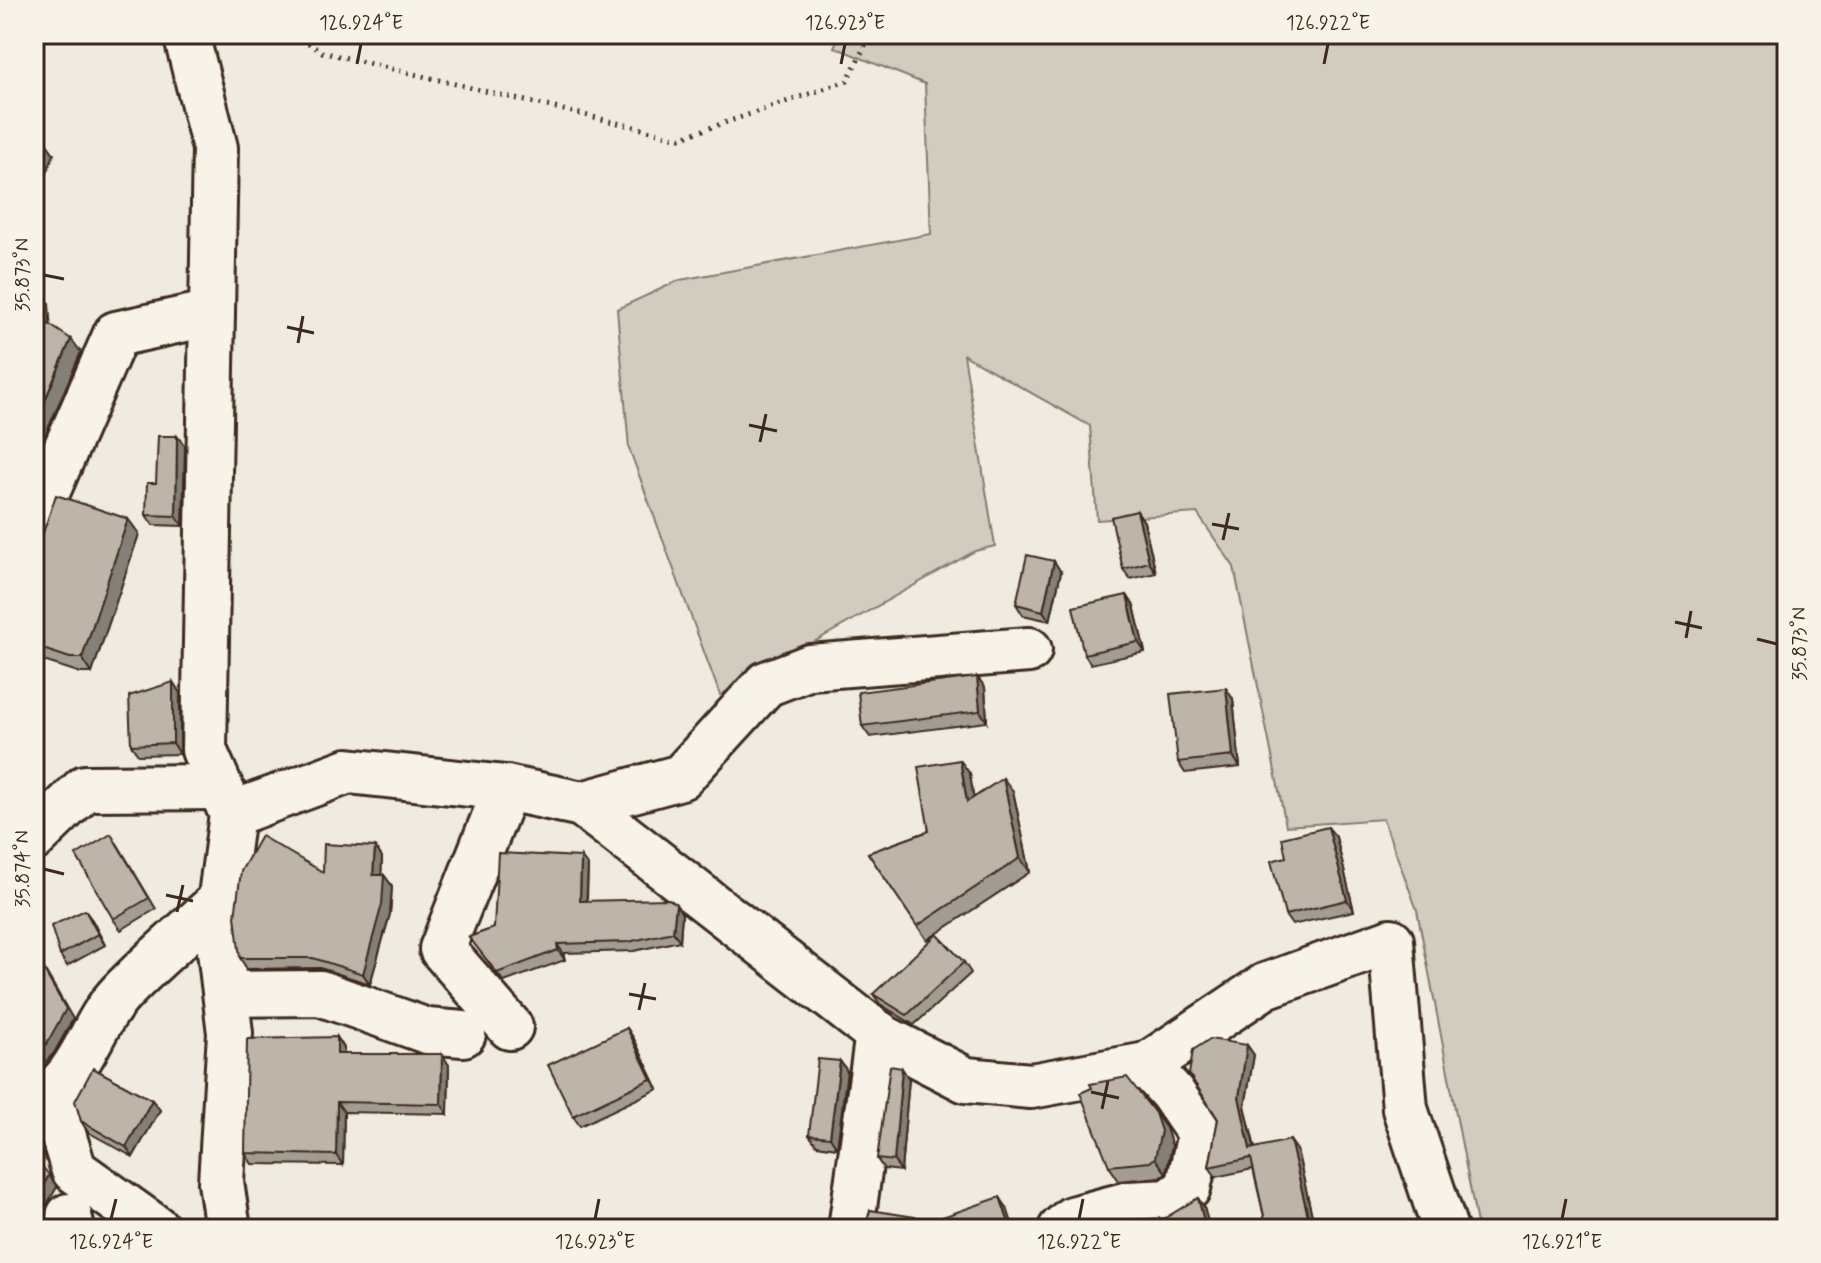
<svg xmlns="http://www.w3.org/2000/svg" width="1821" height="1263" font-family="Mynerve,sans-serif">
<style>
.green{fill:#d1cbc0;stroke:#867a6f;stroke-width:2}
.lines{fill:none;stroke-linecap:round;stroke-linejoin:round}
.minor-casing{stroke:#3b2a1e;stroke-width:50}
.path{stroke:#3b2a1e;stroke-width:5;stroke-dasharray:2 6;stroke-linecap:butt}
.minor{stroke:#f7f3e8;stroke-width:44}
.wall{fill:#a39c92;stroke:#3b2a1e;stroke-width:2}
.shaded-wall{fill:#847f77;stroke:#3b2a1e;stroke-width:2}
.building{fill:#bdb5aa;stroke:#3b2a1e;stroke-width:2}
.ticks{fill:none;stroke:#3b2a1e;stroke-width:3}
.neatline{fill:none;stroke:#3b2a1e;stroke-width:3}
.ticks-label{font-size:20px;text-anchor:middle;fill:#3b2a1e}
</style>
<rect width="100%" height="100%" fill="#efebe0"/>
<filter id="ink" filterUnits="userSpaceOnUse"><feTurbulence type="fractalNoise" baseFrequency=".0125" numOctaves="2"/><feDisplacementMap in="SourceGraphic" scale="16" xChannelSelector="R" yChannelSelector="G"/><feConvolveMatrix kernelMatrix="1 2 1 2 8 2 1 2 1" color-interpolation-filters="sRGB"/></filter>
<g filter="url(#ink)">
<path class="green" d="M840,34H1787V1229H1478L1417,910L1383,819L1286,826L1234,567L1197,513L1097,520L1090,426L964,355L995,546L975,551L720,695L629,448L617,309L680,280L931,234L925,84L834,47Z"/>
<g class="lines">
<defs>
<g id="minor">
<path d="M186,34L215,148L204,750L232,814L217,926L230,1033L221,1182L228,1229"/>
<path d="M34,522L116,334L212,313"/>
<path d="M506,788L442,949L510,1027"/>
<path d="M582,804L882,1037L966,1080L1031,1086L1147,1065L1172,1093L1200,1134L1188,1188L1169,1202L1129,1204L1072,1219L1061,1229"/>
<path d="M232,814L348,771L506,788L582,804L681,777L766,684L810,667L1029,650"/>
<path d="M34,838L85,788L220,787"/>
<path d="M226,994L320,993L427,1031L463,1034"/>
<path d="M1147,1065L1265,986L1391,941L1405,1109L1445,1229"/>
<path d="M51,1095L74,1170L157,1229"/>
<path d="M34,1104C84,1078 87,1029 120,994C151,961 187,932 220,901"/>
<path d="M69,1216L72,1229"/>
<path d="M851,1229L878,1033"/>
</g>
</defs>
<use href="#minor" class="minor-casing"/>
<path class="path" d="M295,34L322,52L680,138L847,81L871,34"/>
<use href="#minor" class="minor"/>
</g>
<g class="wall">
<path d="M177,436L185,446L183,526L153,525L146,515L156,483Z"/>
<path d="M1137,511L1144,522L1156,573L1130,579L1123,569Z"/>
<path d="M128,519L139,534L92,673H81L34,658V559Z"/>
<path d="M1061,572L1050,621L1023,615L1016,604Z"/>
<path d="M1127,595L1134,606L1145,652L1091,664L1084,654Z"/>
<path d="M977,677L985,687L987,722L870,737L862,726Z"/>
<path d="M173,682L180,693V754L138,755L131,745Z"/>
<path d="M1233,699L1240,767L1185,773L1178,762Z"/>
<path d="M970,774L973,797L1013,791L1030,872L927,940L868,853L929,831Z"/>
<path d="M1336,837L1354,911L1292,925L1285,915L1286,857Z"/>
<path d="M118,845L156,909L121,930L113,919Z"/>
<path d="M375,847L382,857L381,875H384L392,886L390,914L370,984L320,968L247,969L240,958L323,872Z"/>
<path d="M588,866L587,901L682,914L680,941L634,951L563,953L565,960L504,982L469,937L494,928Z"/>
<path d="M92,920L105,945L67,966L60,955Z"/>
<path d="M964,962L971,973L914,1025L880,1004L873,994Z"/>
<path d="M627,1028L634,1039L658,1089L580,1126L573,1116Z"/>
<path d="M337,1037L344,1048V1054L449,1065L448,1114L344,1112L343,1165L252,1164L245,1153Z"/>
<path d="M1247,1045L1254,1055L1245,1106L1255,1148L1297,1150L1315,1229H1267L1253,1169L1216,1177L1209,1167L1218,1119Z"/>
<path d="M840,1061L847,1071L837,1148L817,1145L809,1135Z"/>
<path d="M909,1079L901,1171L884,1169L877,1159Z"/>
<path d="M152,1100L160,1110L133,1157L88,1132L81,1121Z"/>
<path d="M1155,1113L1166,1128L1172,1146L1166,1173L1160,1177L1119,1181L1109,1166Z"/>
</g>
<g class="shaded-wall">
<path d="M45,141L54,154L34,208V169Z"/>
<path d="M40,289L49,303L51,333L41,319Z"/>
<path d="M71,339L81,352L34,462V426Z"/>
<path d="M177,436L185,446L183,526L176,516Z"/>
<path d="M1137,511L1144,522L1156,573L1149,562Z"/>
<path d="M128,519L139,534L92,673L82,658Z"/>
<path d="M1054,561L1061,572L1050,621L1043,611Z"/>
<path d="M1127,595L1134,606L1145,652L1138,642Z"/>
<path d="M977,677L985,687L987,722L980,711Z"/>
<path d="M173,682L180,693V754L173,743Z"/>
<path d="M1226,688L1233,699L1240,767L1233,756Z"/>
<path d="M960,760L970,774L976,815L967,802Z"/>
<path d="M1003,778L1013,791L1030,872L1020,858Z"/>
<path d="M1328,827L1336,837L1354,911L1347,900Z"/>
<path d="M375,847L382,857L381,885L373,875Z"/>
<path d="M581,857L588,866L586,910L580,901Z"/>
<path d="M384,875L392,886L390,914L370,984L363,974Z"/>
<path d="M676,904L682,914L680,941L673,932Z"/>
<path d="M85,910L92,920L105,945L98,934Z"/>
<path d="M557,944L563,953L565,960L558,950Z"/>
<path d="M34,951L73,1019L54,1053L35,1073L34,1072V1057L47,1043Z"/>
<path d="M627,1028L634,1039L658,1089L651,1079Z"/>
<path d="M337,1037L344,1048V1064L337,1054Z"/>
<path d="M1247,1045L1254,1055L1245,1106L1257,1159L1250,1149L1239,1097Z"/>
<path d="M442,1054L449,1065L448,1114L441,1104Z"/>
<path d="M840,1061L847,1071L837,1148L830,1137Z"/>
<path d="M902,1068L909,1079L901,1171L894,1161Z"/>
<path d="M152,1100L160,1110L133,1157L126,1147Z"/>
<path d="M337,1102L344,1112L343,1165L336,1155Z"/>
<path d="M1155,1113L1166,1128L1172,1146L1166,1173L1155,1158Z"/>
<path d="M1290,1140L1297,1150L1315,1229H1312L1310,1225Z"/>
<path d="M49,1175L57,1187L45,1208L39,1229H34V1208L37,1196Z"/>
<path d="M1000,1197L1007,1208L1014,1229H1011Z"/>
<path d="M1198,1198L1204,1207L1210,1229H1206Z"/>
</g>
<g class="building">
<path d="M34,137L45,141L34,169Z"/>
<path d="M34,283L40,289L41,319L71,339L34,426Z"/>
<path d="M158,436H177L176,516L146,515L147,483H156Z"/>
<path d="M56,495L128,519L82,658H70L34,646V559Z"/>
<path d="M1137,511L1149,562L1123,569L1111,517Z"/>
<path d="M1027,555L1054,561L1043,611L1016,604Z"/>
<path d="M1127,595L1138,642L1084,654L1073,607Z"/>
<path d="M977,677L980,711L862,726L858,692Z"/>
<path d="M173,682V743L131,745L129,696Z"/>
<path d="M1226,688L1233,756L1178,762L1170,694Z"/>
<path d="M960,760L967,802L1003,778L1020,858L917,926L868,853L929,831L918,767Z"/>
<path d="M1328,827L1347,900L1285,915L1271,861L1286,857L1282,838Z"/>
<path d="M111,834L149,898L113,919L76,855Z"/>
<path d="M261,836L323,872L324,844L375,847L373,875H384L382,904L363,974L313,958H240L235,916L241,871Z"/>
<path d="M498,853L581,857L580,901L669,899L676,904L673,932L628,942L557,944L558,950L497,973L469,937L494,928Z"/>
<path d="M85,910L98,934L60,955L51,926Z"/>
<path d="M937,934L964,962L907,1015L873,994Z"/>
<path d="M34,953L66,1009L47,1043L34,1057V972L36,971L34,970Z"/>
<path d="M627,1028L651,1079L573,1116L548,1065Z"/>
<path d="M337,1037V1054H442L441,1104L337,1102L336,1155L245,1153L247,1039Z"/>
<path d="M1210,1039L1247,1045L1239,1097L1250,1149L1290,1140L1310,1225L1294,1229H1267L1251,1158L1209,1167L1218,1119L1189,1074L1193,1050Z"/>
<path d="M818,1059L840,1061L830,1137L809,1135Z"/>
<path d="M890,1066L902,1068L894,1161L877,1159Z"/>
<path d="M93,1068L152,1100L126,1147L81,1121L75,1101Z"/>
<path d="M1127,1077L1155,1113L1161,1131L1155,1158L1150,1162L1109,1166L1080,1093L1092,1088L1090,1084Z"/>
<path d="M34,1163L42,1166L49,1175L37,1196L34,1208Z"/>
<path d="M1000,1197L1011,1229H865L870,1210L934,1220Z"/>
<path d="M1198,1198L1206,1229H1109L1132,1220L1165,1218Z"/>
</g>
</g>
<path class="ticks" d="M357,64L361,44M841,64L845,44M1324,64L1328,44M44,275L64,279M287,327L314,333M298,343L303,316M749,425L777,431M760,442L766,414M1212,524L1239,529M1223,540L1229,513M1675,622L1702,628M1686,638L1691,611M1757,639L1777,644M44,869L64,874M166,895L193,901M177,912L183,885M629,994L656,999M639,1010L645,983M1091,1092L1119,1098M1102,1109L1108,1081M111,1219L116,1199M595,1219L599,1199M1079,1219L1083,1199M1562,1219L1566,1199"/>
<rect width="1821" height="1263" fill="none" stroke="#f7f3e8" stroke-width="88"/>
<rect x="44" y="44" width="1733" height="1175" class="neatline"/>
<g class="ticks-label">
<text x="361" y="29">126.924°E</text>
<text x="845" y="29">126.923°E</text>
<text x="1328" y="29">126.922°E</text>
<text transform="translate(22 275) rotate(-90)" y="7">35.873°N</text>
<text transform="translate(1799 644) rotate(-90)" y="7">35.873°N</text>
<text transform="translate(22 869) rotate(-90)" y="7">35.874°N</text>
<text x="111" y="1248">126.924°E</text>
<text x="595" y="1248">126.923°E</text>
<text x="1079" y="1248">126.922°E</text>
<text x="1562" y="1248">126.921°E</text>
</g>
</svg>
